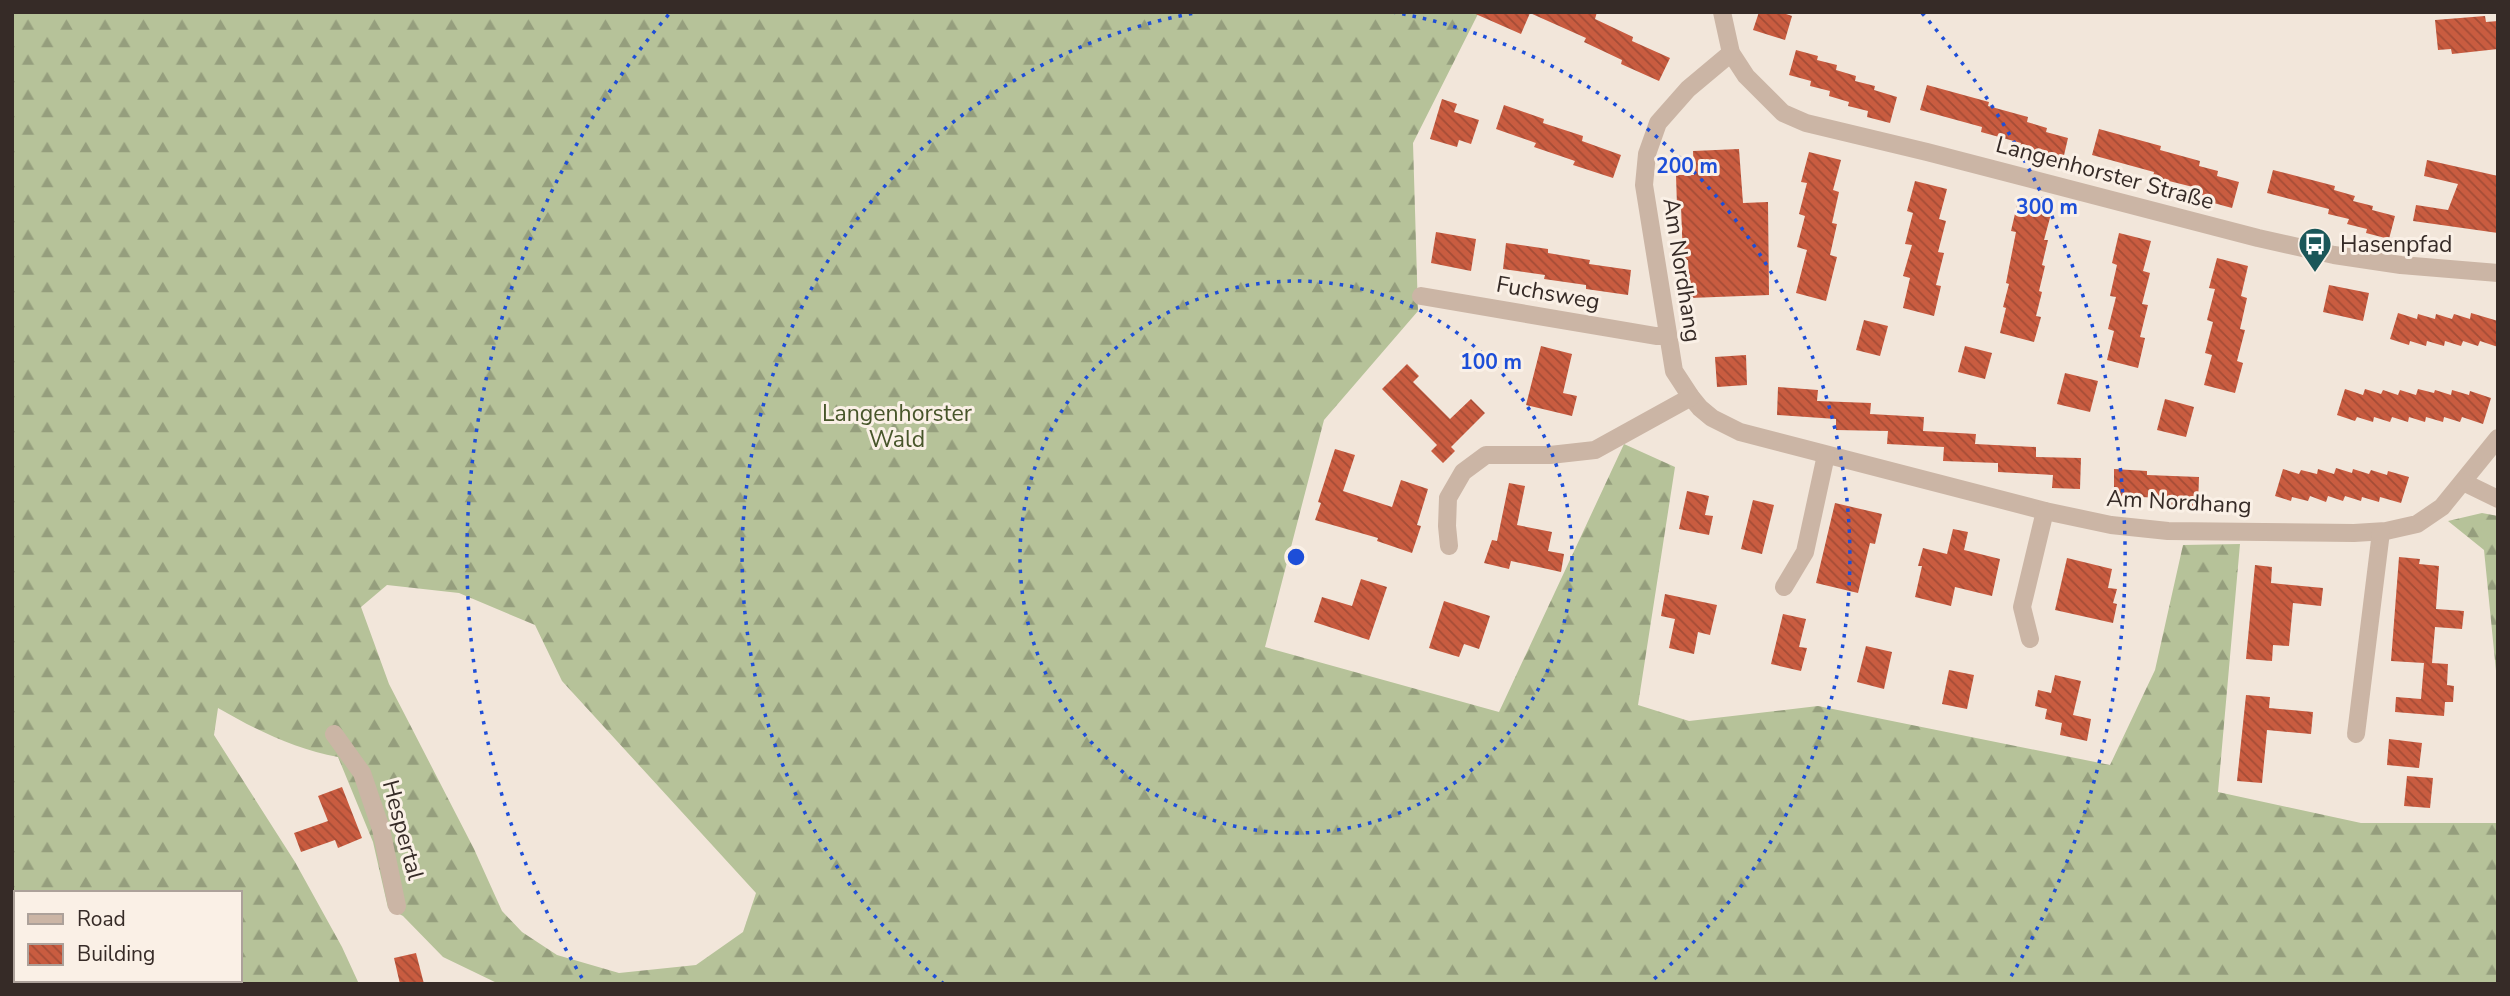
<svg xmlns="http://www.w3.org/2000/svg" width="2510" height="996" font-family="'Nunito Sans',sans-serif">
<style>
.forest{fill:url(#forest-firs);fill-rule:evenodd}
.building{fill:url(#building-back-hatch)}
.lines{fill:none;stroke-linecap:round;stroke-linejoin:round}
.minor{stroke:#cbb5a5;stroke-width:18}
.ring{fill:none;stroke:#1d4ed8;stroke-width:3.5;stroke-dasharray:3.5 7}
.labels{text-anchor:middle;dominant-baseline:central;stroke-width:6;stroke-linejoin:round;paint-order:stroke}
.street-label{font-size:23px;fill:#362b27;stroke:#faf0e6}
.poi-label{font-size:23px;fill:#362b27;stroke:#faf0e6;text-anchor:start}
.park-label{font-size:23px;fill:#47552a;stroke:#faf0e6}
.centre{fill:#1d4ed8;stroke:#faf0e6;stroke-width:3.5}
.ring-label{font-size:21px;text-anchor:middle;font-weight:bold;fill:#1d4ed8;stroke:#faf0e6;stroke-width:6;stroke-linejoin:round;paint-order:stroke}
</style>
<defs>
<pattern id="forest-firs" width="22" height="20" patternUnits="userSpaceOnUse" patternTransform="scale(1.75)"><rect width="22" height="20" fill="#b6c299"/><path d="M5 1l3.5 6h-7zM16 11l3.5 6h-7z" fill="#959e7d"/></pattern>
<pattern id="building-back-hatch" width="6" height="6" patternUnits="userSpaceOnUse" patternTransform="scale(1.75)"><rect width="6" height="6" fill="#c95c40"/><path d="M-1 5l2 2M0 0l6 6M5-1l2 2" fill="none" stroke="#a44c36"/></pattern>
</defs>
<rect width="100%" height="100%" fill="#f2e6da"/>
<g class="forest">
<path d="M12,12H1479L1413,143L1418,311L1324,420L1265,647L1499,712L1624,444L1675,467L1638,705L1689,721L1818,706L2110,765L2155,670L2183,545L2240,544L2218,792L2361,823H2498V984H499L443,957L403,916L388,908L373,842L338,757C295,749 256,730 218,708L214,735L295,862L342,947L359,984H12ZM387,585L459,593L535,625L562,681L756,893L743,932L696,965L619,973L557,955L522,932L502,911L474,849L389,684L361,607ZM16,893H240V980H16Z"/>
<path d="M2482,513L2498,516V691L2484,550L2448,521Z"/>
</g>
<g class="building">
<path d="M1471,12H1597L1595,19L1633,37L1632,41L1670,58L1659,81L1621,64L1622,60L1584,42L1586,38L1530,13L1521,34Z"/>
<path d="M1759,12H1780L1792,16L1785,40L1753,30Z"/>
<path d="M2485,16L2486,22L2498,21V49L2452,54L2451,49L2438,50L2435,20Z"/>
<path d="M1796,50L1818,56L1817,60L1837,65L1836,70L1856,76L1855,81L1875,86L1874,90L1897,97L1890,123L1867,117L1868,111L1848,106L1849,102L1829,96L1830,91L1810,86L1811,81L1789,75Z"/>
<path d="M1927,85L1989,102L1988,106L2028,117L2027,122L2047,128L2046,132L2068,138L2062,164L2039,158L2041,153L2020,147L2021,143L1981,132L1982,127L1920,110Z"/>
<path d="M1442,99L1457,104L1454,112L1479,120L1471,144L1459,140L1457,147L1430,139Z"/>
<path d="M1504,105L1544,119L1543,123L1583,136L1582,141L1621,155L1613,178L1573,165L1575,161L1534,147L1536,143L1496,129Z"/>
<path d="M2099,129L2161,146L2160,150L2200,161L2199,166L2218,171L2217,176L2239,182L2232,208L2210,202L2211,198L2192,192L2193,187L2153,177L2154,172L2092,155Z"/>
<path d="M1739,149L1743,203L1768,202L1769,295L1690,298L1688,260H1683L1681,206H1677L1676,175H1694L1693,151Z"/>
<path d="M1809,152L1841,160L1833,190L1839,192L1832,223L1837,224L1830,255L1837,257L1826,301L1796,293L1807,250L1797,247L1805,216L1799,214L1807,183L1801,182Z"/>
<path d="M2427,160L2498,176V233L2413,221L2416,205L2448,210L2458,184L2424,176Z"/>
<path d="M2273,170L2335,186L2334,190L2355,196L2353,201L2373,206L2372,210L2395,216L2389,239L2366,233L2367,229L2347,224L2349,219L2328,214L2329,209L2267,193Z"/>
<path d="M1915,181L1947,189L1939,219L1946,221L1938,252L1944,253L1936,285L1941,286L1934,316L1903,308L1910,278L1903,276L1912,245L1905,244L1913,213L1907,211Z"/>
<path d="M2017,205L2051,214L2044,240H2048L2042,265L2045,266L2039,291L2042,292L2036,316L2041,317L2034,342L2000,333L2006,308L2003,307L2009,284L2006,283L2016,232L2011,231Z"/>
<path d="M1436,232L1476,239L1471,271L1431,263Z"/>
<path d="M2119,233L2151,241L2143,271L2150,273L2142,304L2148,305L2140,337L2145,338L2138,368L2107,360L2114,331L2108,329L2116,297L2110,296L2117,265L2112,263Z"/>
<path d="M1506,243L1548,249V253L1590,260L1589,264L1631,270L1628,295L1586,289V285L1544,279L1545,275L1503,269Z"/>
<path d="M2217,258L2248,266L2241,296L2247,298L2240,329L2245,330L2237,361L2243,363L2235,393L2204,385L2212,355L2205,353L2213,322L2207,320L2215,289L2209,288Z"/>
<path d="M2329,285L2369,293L2363,321L2323,312Z"/>
<path d="M2398,313L2417,319L2418,314L2435,319L2436,314L2452,319L2454,314L2470,319L2471,313L2498,321V347L2480,341L2478,346L2463,341L2461,346L2445,341L2444,346L2427,341L2426,346L2410,341L2409,345L2390,339Z"/>
<path d="M1864,320L1888,326L1880,356L1856,350Z"/>
<path d="M1541,346L1572,354L1563,393L1577,396L1572,416L1526,405Z"/>
<path d="M1965,346L1992,353L1985,379L1958,372Z"/>
<path d="M1746,355L1747,385L1717,387L1715,357Z"/>
<path d="M1407,364L1419,376L1413,382L1450,419L1471,399L1485,413L1451,447L1455,451L1443,463L1431,451L1437,445L1382,389Z"/>
<path d="M2065,373L2098,381L2090,412L2057,404Z"/>
<path d="M1778,387L1818,390L1817,401L1871,403L1870,414L1924,417L1923,431L1976,434L1975,444L2036,447V457L2081,458L2080,489L2052,488L2053,475L1998,472V463L1943,461L1944,447L1887,444L1888,431L1836,430V419L1777,415Z"/>
<path d="M2345,389L2363,395L2365,389L2381,394L2383,390L2398,395L2400,390L2416,395L2418,389L2434,393L2435,390L2451,395L2452,390L2469,395L2470,391L2491,398L2483,424L2462,417L2460,422L2444,417L2443,422L2426,417L2425,422L2409,417L2408,422L2392,417L2390,422L2374,417L2373,422L2357,417L2355,421L2337,415Z"/>
<path d="M2165,399L2194,407L2186,437L2157,430Z"/>
<path d="M1335,449L1355,455L1343,491L1392,507L1401,480L1428,489L1417,525L1421,526L1412,553L1377,541L1378,538L1315,520L1321,503L1318,502Z"/>
<path d="M2336,468L2352,473L2353,469L2369,474L2371,470L2387,475L2388,471L2409,477L2401,503L2380,497L2379,502L2362,497L2361,501L2345,496L2343,501L2328,496L2326,502L2310,496L2308,501L2292,497L2291,501L2275,496L2283,469L2299,474L2301,470L2317,474L2318,469L2334,474Z"/>
<path d="M2114,469L2147,471V475L2199,477L2198,506L2165,505V498L2114,496Z"/>
<path d="M1509,483L1525,486L1517,525L1552,532L1548,551L1564,554L1561,572L1511,561L1509,569L1484,563L1492,540L1497,541Z"/>
<path d="M1687,491L1709,496L1705,515L1713,516L1709,535L1679,529Z"/>
<path d="M1753,500L1774,505L1762,554L1741,549Z"/>
<path d="M1835,503L1882,514L1875,544L1870,543L1858,593L1816,583Z"/>
<path d="M1953,529L1968,532L1964,550L2000,559L1992,596L1955,587L1951,606L1915,597L1922,566H1918L1923,548L1947,554Z"/>
<path d="M2399,557L2420,559L2419,564L2439,566L2436,609L2464,611L2462,629L2435,627L2432,663L2448,664L2447,685L2454,686L2453,702H2445L2444,716L2395,712L2396,697L2421,699L2424,663L2391,661Z"/>
<path d="M2067,558L2112,569L2108,588L2117,589L2113,603L2117,604L2113,623L2055,610Z"/>
<path d="M2255,565L2272,567L2271,583L2323,588L2321,606L2293,603L2289,646L2273,645L2272,661L2246,659Z"/>
<path d="M1361,579L1387,587L1369,640L1314,622L1322,597L1352,606Z"/>
<path d="M1665,594L1717,605L1710,635L1698,632L1694,654L1669,648L1675,619L1661,616Z"/>
<path d="M1444,601L1490,616L1479,649L1464,644L1459,657L1429,648Z"/>
<path d="M1783,614L1806,619L1799,647L1807,648L1801,671L1771,664Z"/>
<path d="M1866,646L1892,652L1884,689L1857,682Z"/>
<path d="M1949,670L1974,675L1967,709L1942,704Z"/>
<path d="M2055,675L2081,681L2073,715L2091,719L2087,741L2060,735L2062,723L2045,719L2047,709L2035,706L2038,690L2051,693Z"/>
<path d="M2246,695L2270,697L2269,708L2313,712L2311,734L2267,730L2262,783L2237,781Z"/>
<path d="M2389,739L2422,743L2419,768L2387,765Z"/>
<path d="M2407,776L2433,778L2430,808L2404,806Z"/>
<path d="M342,787L362,838L338,848L335,840L301,852L294,833L328,821L318,796Z"/>
<path d="M416,953L424,984H400L394,958Z"/>
</g>
<g class="lines">
<g class="minor">
<path d="M1722,12L1731,53L1746,76L1783,113L1806,123L1927,152L2258,238L2334,255L2401,265L2498,273"/>
<path d="M1731,53L1688,89L1658,123L1647,154L1644,185L1674,371L1691,397L1700,408L1712,418L1740,432L2045,511L2111,525L2168,531L2354,533L2386,531L2417,524L2442,507L2498,438"/>
<path d="M1421,296L1656,336H1667"/>
<path d="M2463,482L2498,499"/>
<path d="M1449,546L1447,526L1448,498L1463,472L1486,455H1550L1595,450L1691,397"/>
<path d="M1784,587L1805,552L1826,455"/>
<path d="M2030,639L2022,607L2045,511"/>
<path d="M334,734L362,773L381,829L397,906"/>
<path d="M2356,734L2381,532"/>
</g>
</g>
<g class="ring">
<circle cx="1296" cy="557" r="276"/>
<path d="M944 984A553 553 0 0 1 1200 12M1392 12A553 553 0 0 1 1648 984"/>
<path d="M582 978A829 829 0 0 1 670 13M1922 13A829 829 0 0 1 2010 978"/>
</g>
<defs>
<symbol id="bus-pin" viewBox="-11 -11 22 30"><path d="M0 17L-7.5 6A9.5 9.5 0 1 1 7.5 6Z" fill="#1b5759" stroke="#faf0e6"/><path d="M-5-6H5V4H4V6H2V4H-2V6H-4V4H-5ZM-3.5-4V0h7V-4ZM-3.5 1.2v1.5H-2V1.2ZM2 1.2v1.5H3.5V1.2Z" fill="#fff"/></symbol>
</defs>
<g fill-rule="evenodd">
<use href="#bus-pin" x="2296" y="225" width="38" height="52"/>
</g>
<g class="labels">
<g class="street-label">
<text transform="translate(2105 173) rotate(15)">Langenhorster Straße</text>
<text transform="translate(1682 270) rotate(81)">Am Nordhang</text>
<text transform="translate(1548 293) rotate(10)">Fuchsweg</text>
<text transform="translate(2179 502) rotate(3)">Am Nordhang</text>
<text transform="translate(403 830) rotate(75)">Hespertal</text>
</g>
<g class="poi-label">
<text x="2340" y="244">Hasenpfad</text>
</g>
<g class="park-label">
<text x="897" y="413">Langenhorster<tspan x="897" dy="26">Wald</tspan></text>
</g>
</g>
<circle cx="1296" cy="557" r="10" class="centre"/>
<g class="ring-label">
<text x="1687" y="173">200 m</text>
<text x="2047" y="214">300 m</text>
<text x="1491" y="369">100 m</text>
</g>
<rect width="2510" height="996" fill="none" stroke="#362b27" stroke-width="28"/>
<rect x="14" y="891" width="228" height="91" fill="#faf0e6" stroke="#aca19a" stroke-width="2"/>
<rect x="28" y="914" width="35" height="10" fill="#cbb5a5" stroke="#aca19a" stroke-width="2"/>
<text x="77" y="926" font-size="21" fill="#362b27">Road</text>
<rect x="28" y="944" width="35" height="21" fill="url(#building-back-hatch)" stroke="#aca19a" stroke-width="2"/>
<text x="77" y="961" font-size="21" fill="#362b27">Building</text>
</svg>
